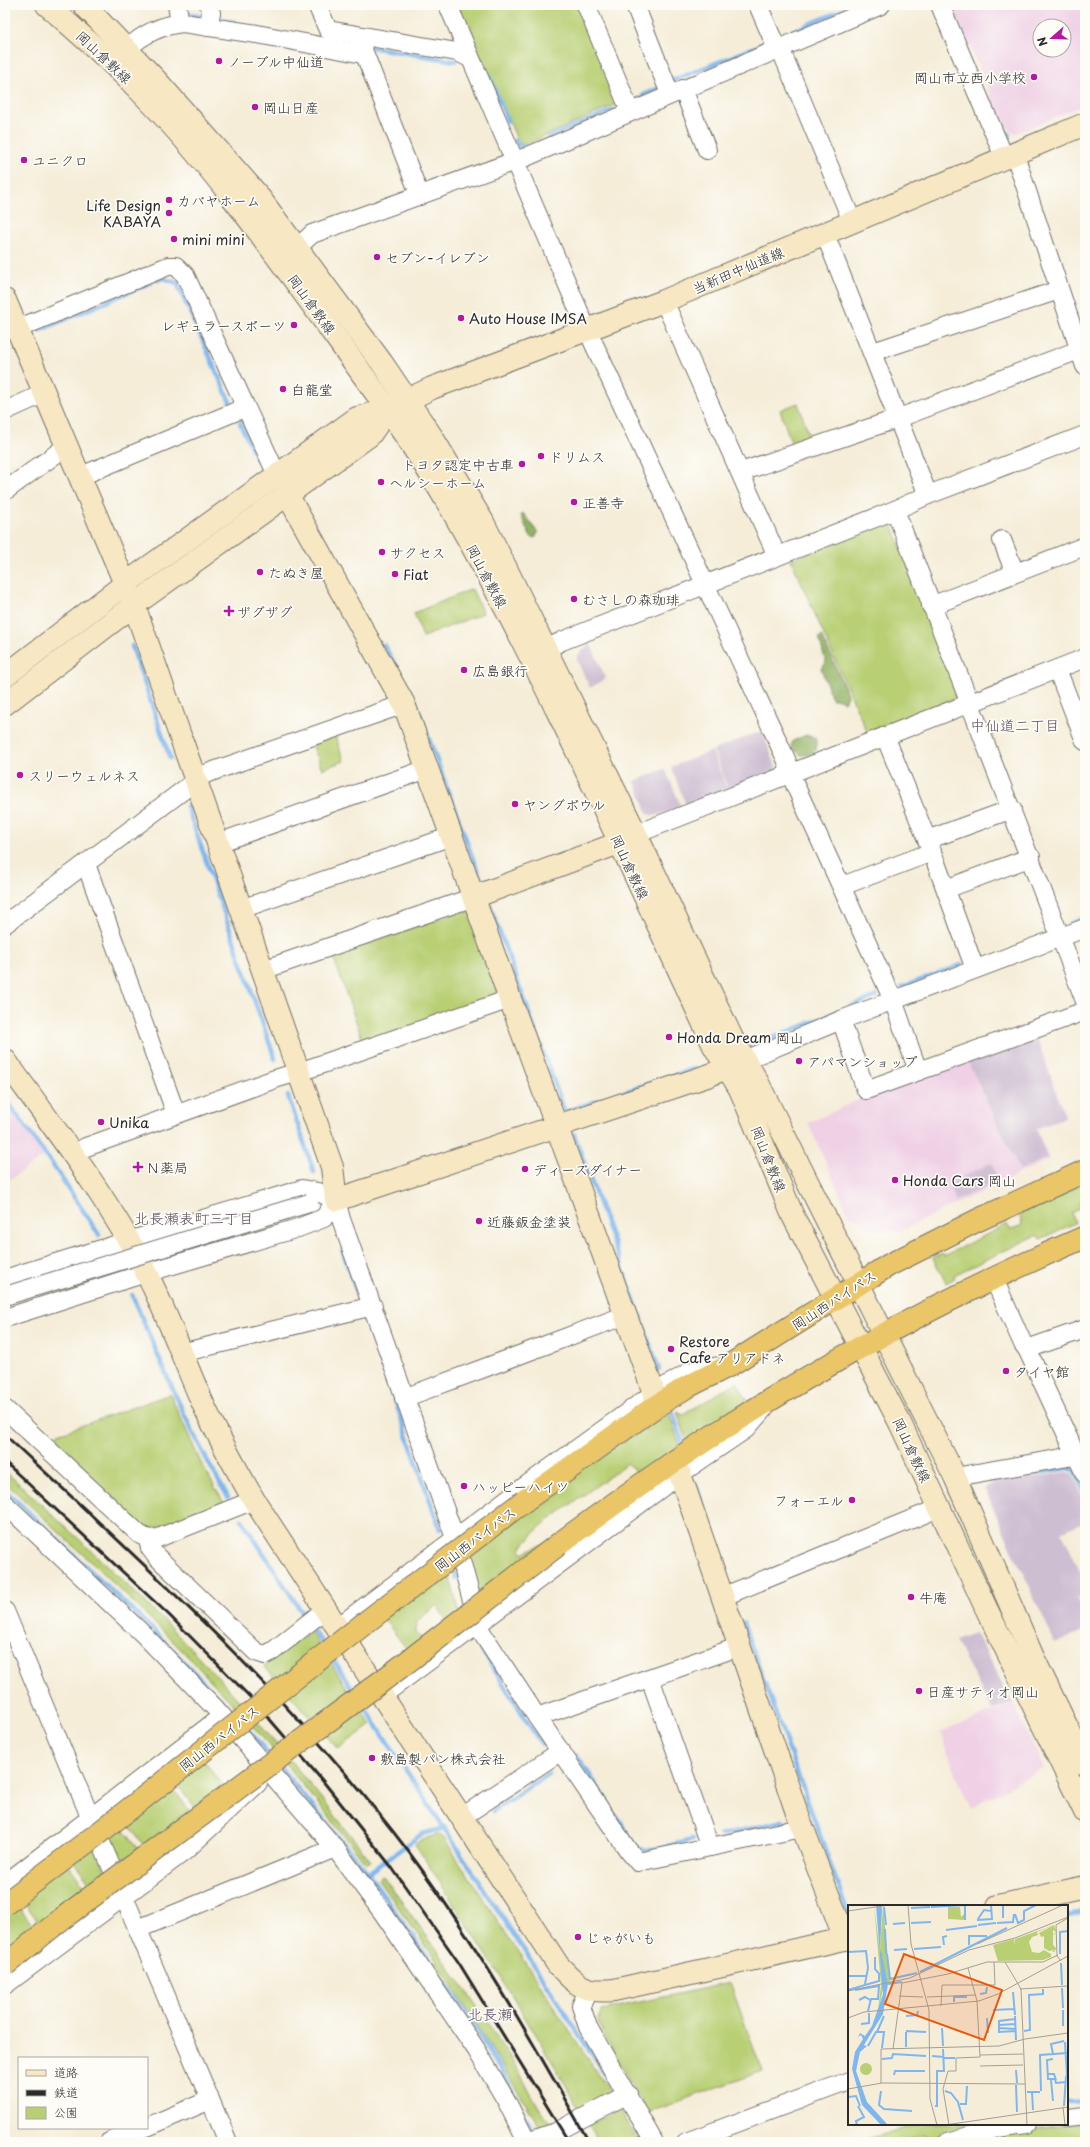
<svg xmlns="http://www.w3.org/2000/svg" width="1090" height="2147" font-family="'Playpen Sans','Klee One',sans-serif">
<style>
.built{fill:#efd0e5;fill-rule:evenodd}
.industrial{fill:#cdbed2}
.green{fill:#b8cf73;stroke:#727d4f;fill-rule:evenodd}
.forest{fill:#92b265;stroke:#5e6e48}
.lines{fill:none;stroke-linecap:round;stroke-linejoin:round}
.stream{stroke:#7eb7ef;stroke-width:4.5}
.street-casing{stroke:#726f68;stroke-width:20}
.secondary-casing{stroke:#726f68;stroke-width:24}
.highway-casing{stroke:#726f68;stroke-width:24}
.street{stroke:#fff;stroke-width:18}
.secondary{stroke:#f7e8c3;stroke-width:22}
.highway{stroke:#eac669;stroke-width:22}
.rail{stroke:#2b2b2b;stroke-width:3}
.street-bridge-casing{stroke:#726f68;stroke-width:20;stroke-linecap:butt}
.highway-bridge-casing{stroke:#726f68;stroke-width:24;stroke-linecap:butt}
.street-bridge{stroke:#fff;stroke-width:18}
.highway-bridge{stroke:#eac669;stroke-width:22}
.poi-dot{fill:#b5179e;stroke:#fdfcf7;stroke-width:1.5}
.labels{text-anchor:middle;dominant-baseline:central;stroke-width:3.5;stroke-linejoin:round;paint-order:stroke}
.street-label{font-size:14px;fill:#2b2b2b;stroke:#fdfcf7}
.poi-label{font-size:14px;fill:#2b2b2b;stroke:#fdfcf7;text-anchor:start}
.neighbourhood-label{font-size:15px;fill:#5e5263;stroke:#fdfcf7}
.inset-river{fill:none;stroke:#7eb7ef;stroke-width:2}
.inset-road{fill:none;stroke:#a49f93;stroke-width:1}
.view{fill:#e8590c;fill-opacity:0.15;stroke:#e8590c;stroke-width:2}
.inset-edge{fill:none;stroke:#2b2b2b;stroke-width:2}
</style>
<rect width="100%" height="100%" fill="#fdfcf7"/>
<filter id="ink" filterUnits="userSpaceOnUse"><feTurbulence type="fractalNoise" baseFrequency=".025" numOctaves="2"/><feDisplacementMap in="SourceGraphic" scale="8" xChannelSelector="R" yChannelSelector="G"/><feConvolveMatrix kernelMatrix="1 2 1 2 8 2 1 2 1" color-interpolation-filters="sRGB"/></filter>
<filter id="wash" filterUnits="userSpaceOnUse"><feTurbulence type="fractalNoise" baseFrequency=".012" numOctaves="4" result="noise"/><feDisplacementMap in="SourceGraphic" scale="16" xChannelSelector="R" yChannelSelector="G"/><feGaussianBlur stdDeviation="0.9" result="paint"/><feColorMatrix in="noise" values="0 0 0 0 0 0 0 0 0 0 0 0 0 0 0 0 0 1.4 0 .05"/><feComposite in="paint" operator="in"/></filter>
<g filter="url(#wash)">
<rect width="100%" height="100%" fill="#f5edd8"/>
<g class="built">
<path d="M952,5H1085V104L1015,134L1003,124ZM1040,26H1064V50H1040Z"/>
<path d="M1037,1036L1066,1118L1037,1129L1049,1159L898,1232L871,1229L849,1214L808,1123L862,1098Z"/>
<path d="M5,1102L44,1156L5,1183Z"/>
<path d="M1013,1704L1044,1768L971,1808L954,1770L941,1732Z"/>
</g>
<g class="industrial">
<path d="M590,643L606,678L590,688L577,660L578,655Z"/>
<path d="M762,731L776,767L774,771L728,789L713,750Z"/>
<path d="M712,751L727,789L686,805L671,767Z"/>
<path d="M665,769L681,806L655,816L648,814L635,781Z"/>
<path d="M1036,1038L1065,1117L1036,1128L1047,1158L1020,1170L968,1062Z"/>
<path d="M991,1163L999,1181L956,1201L948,1184Z"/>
<path d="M1067,1472L1073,1474L1085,1501V1521L1062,1532L1085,1582V1594L1078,1598L1085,1613V1630L1055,1643L984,1488L995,1483Z"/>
<path d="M975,1633L1012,1703L992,1710L955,1640Z"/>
</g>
<g class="green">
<path d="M457,5H578L619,103L525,145L518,142L489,72L482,61Z"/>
<path d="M798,403L812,444L794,451L780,410Z"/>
<path d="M885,520L892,524L958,694L955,699L867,732L791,560Z"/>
<path d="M472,589L483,613L423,637L414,613Z"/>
<path d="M335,735L344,761L322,769L312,744Z"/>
<path d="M462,910L471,913L498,989L494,998L364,1044L333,956Z"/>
<path d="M1085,1183V1201L1080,1203L1081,1208L1072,1213L1075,1223L1040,1239L1037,1235L954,1275L955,1278L946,1283L933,1258L942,1254L944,1256L1007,1224L1010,1230L1022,1225L1020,1217L1022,1212Z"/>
<path d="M737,1382L748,1402L687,1441L677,1412L683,1415Z"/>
<path d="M170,1394L201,1463L224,1503L150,1530L143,1528L47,1438Z"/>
<path d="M669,1413L680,1445L639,1476L628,1463L541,1526L520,1549L523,1553L551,1540L483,1612L464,1539Z"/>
<path d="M5,1471C83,1543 162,1614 232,1693C281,1747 326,1804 371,1861L367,1863L364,1861C316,1800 267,1740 214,1684C148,1613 75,1548 5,1482Z"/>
<path d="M443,1554L464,1628L455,1635L437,1605L417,1621L416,1633L434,1651L417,1663L376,1608Z"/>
<path d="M310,1631L371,1725L338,1749L264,1666Z"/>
<path d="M193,1747L235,1801L187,1842L130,1886L127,1884L103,1819ZM169,1773L207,1823L202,1827L164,1777ZM119,1813L155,1860L150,1864L114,1817Z"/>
<path d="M441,1834L611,2094L580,2110C529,2019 472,1932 415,1844L423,1839Z"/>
<path d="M82,1835C96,1838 107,1876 112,1890V1895L108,1902L5,1980V1889L77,1836ZM67,1853L103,1900L98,1904L62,1857ZM15,1891L52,1939L47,1944L10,1895Z"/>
<path d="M383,1876L468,1993L512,2060L541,2111L554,2125L537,2126L535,2119L438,1963L378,1879Z"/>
<path d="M730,1983L762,2071L647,2113L597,2022L602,2010Z"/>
<path d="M620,2110L637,2142H598L588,2125Z"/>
<path d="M1085,2123V2142H967L998,2133Z"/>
<path d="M922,2124H984L979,2129L937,2137L923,2135L901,2142H851Z"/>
</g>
<g class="forest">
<path d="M523,513L538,533L535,538L530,536L521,516Z"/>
<path d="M822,636L845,688L847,696L844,702L840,699H832L821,668L826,663L819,638Z"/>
<path d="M806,735L815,738L817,744L816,750L809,755H800L791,746L793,741Z"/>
</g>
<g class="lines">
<g class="stream">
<path d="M183,14L207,17"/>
<path d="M214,18L235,22"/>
<path d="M776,38L855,5"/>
<path d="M370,47L455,61"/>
<path d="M489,75L508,122"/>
<path d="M669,82L770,41"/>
<path d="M643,95L663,86"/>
<path d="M1000,126L1009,135"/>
<path d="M549,137L613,110"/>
<path d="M515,140L517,144L525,148L529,146"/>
<path d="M158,280L163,278L177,283L230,402"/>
<path d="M41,330L150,283"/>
<path d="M240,423L257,459"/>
<path d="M384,645L415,701L482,883L487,881"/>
<path d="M132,646L170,758"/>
<path d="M187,806L275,1059"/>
<path d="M490,906L565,1112L696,1068"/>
<path d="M1070,924L1085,918"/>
<path d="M902,987L961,965"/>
<path d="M765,1041L877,996"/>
<path d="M288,1096L314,1172"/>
<path d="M5,1098L55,1168L99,1235"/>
<path d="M574,1134L659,1369"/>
<path d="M342,1250L358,1296"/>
<path d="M132,1295C162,1364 189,1433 228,1497"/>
<path d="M367,1321L440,1529"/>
<path d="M672,1411L683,1443"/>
<path d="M994,1480L1068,1468L1075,1471L1085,1492"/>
<path d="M696,1485L703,1506"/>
<path d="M5,1490L153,1630L237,1717"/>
<path d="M242,1520L303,1614"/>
<path d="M452,1564L457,1579"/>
<path d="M743,1623L848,1913"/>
<path d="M312,1629L325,1647"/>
<path d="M480,1647L542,1745"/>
<path d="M331,1657L356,1694"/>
<path d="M362,1703L609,2080"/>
<path d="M244,1725L270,1756"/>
<path d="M577,1755L636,1847L645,1851L693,1840"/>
<path d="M278,1765L368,1873L467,2014L504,2076L530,2126L531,2133"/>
<path d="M493,1811L548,1774"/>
<path d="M721,1835L783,1821"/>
<path d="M368,1873L422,1834L445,1828"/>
<path d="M1067,1915L1085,1912"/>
<path d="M1067,2101L1085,2100"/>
<path d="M636,2129L644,2142"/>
</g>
</g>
</g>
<g filter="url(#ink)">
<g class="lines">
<defs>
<g id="street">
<path d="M177,5L180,23"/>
<path d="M317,5L328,30L457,52L470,58"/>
<path d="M448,5L581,316L786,759L795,785L893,1000L918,1071"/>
<path d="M586,5L630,111"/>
<path d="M635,5L670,94"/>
<path d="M758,5L777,49"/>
<path d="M940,5L1005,159"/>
<path d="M208,27L211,13L209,5"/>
<path d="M360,42L420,196"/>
<path d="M780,48L852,221"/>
<path d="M127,49C143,34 161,25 183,23L257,34L363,54"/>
<path d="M683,89L707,150"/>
<path d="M1015,155L1085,366"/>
<path d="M825,234L928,495"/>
<path d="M298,247L312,234L526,157L881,5"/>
<path d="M664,301L777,556"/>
<path d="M17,329L168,266H176L185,275L277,475"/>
<path d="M873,352L1059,290"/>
<path d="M5,411L45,393"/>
<path d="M741,472L899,418L1079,350"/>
<path d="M81,476L244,408"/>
<path d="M5,491L67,446"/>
<path d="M895,510L1085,1001"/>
<path d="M1002,540L1015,573"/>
<path d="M931,606L1085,546"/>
<path d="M534,655L562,641L895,510L928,495L1085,435"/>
<path d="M1057,669L1085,741"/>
<path d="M885,736L932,852L975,969"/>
<path d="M636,834L1085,658"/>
<path d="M927,840L1012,809"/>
<path d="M218,843L427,769"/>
<path d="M86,864L176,1114"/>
<path d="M842,886L932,852"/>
<path d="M946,889L1031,857"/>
<path d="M241,909L452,836"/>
<path d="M5,924L205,774L404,704"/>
<path d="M263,970L474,897"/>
<path d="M841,1020L866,1090L1085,1011"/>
<path d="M745,1060L841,1020L1085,928"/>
<path d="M73,1154L86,1147L275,1079L308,1069L510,999"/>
<path d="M336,1200L341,1219L455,1538L480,1630L537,1717L628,1850L638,1862L710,1847"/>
<path d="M5,1279C103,1247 203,1220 302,1189L318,1192L336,1200"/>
<path d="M994,1279L1023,1344L1027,1349"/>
<path d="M5,1318L146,1273L298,1228L324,1218L336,1200"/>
<path d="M1085,1329L1027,1349L1085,1474"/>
<path d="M181,1353L373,1306"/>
<path d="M404,1398L626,1315"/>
<path d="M5,1409L139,1534L148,1539L158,1538L254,1500"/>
<path d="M955,1477L1085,1454"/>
<path d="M5,1504L144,1635L215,1708L335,1848L383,1913L476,2049L506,2100L527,2142"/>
<path d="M148,1539L150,1548L156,1556L256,1652L265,1655L273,1651L326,1609"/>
<path d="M722,1597L939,1508"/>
<path d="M5,1611L91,1819L228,2142"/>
<path d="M338,1627L514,1494L654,1393L691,1371L719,1366"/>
<path d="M650,1678L710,1847L802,1828"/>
<path d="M383,1695L680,1474L746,1429L765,1407"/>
<path d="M537,1717L738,1647"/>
<path d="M462,1817L561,1751"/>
<path d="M5,1884L222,1716"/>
<path d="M138,1929L335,1848"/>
<path d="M5,1985L185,1851L258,1783"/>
<path d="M588,1990L581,2006L588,2027L654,2142"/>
<path d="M1067,2118L1085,2116"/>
<path d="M147,2127L210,2100"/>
<path d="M109,2142L143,2128"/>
<path d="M527,2142L556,2132L628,2094"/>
<path d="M686,2142L849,2081"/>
<path d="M948,2142L997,2128L1027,2124"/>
</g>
<g id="secondary">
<path d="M47,5C78,32 110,60 139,90C206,158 263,237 319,314C366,379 413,442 453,512C551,684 630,867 714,1046L740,1089L793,1216L900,1423L986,1608L1085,1812"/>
<path d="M84,5L155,79L256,193L382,363L432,437L483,522L501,558L636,834L732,1038L757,1081L955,1477L1033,1657L1085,1764"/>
<path d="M5,300L134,605L332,1167L336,1200L710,1075L740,1062"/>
<path d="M287,494L404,704L510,999L654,1393"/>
<path d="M5,676L125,584L357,418L388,409L432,388L664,301L1085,124"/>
<path d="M5,704L134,605L370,435L388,409"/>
<path d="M474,897L619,843"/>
<path d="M5,1060C54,1128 108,1198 146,1272C168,1315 184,1362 204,1406C219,1438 236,1469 254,1500L558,1965C578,1986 584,1993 614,1990L849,1938"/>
<path d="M680,1474L797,1813L845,1939"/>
<path d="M998,1906L1085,1887"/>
</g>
<g id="highway">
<path d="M524,1501L649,1411L685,1388L730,1365L889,1265L976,1221L1085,1171"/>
<path d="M559,1544C611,1506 662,1468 717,1433C834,1358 957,1292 1085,1237"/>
</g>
</defs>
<use href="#street" class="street-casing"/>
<use href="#secondary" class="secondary-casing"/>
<use href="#highway" class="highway-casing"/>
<use href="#street" class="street"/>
<use href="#secondary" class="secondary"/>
<use href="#highway" class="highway"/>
<g class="rail">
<path d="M5,1435C147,1567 290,1695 408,1851C476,1942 533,2042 589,2142"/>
<path d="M5,1462L169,1615L254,1701L322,1780L390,1865L459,1963L569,2142"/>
</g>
<defs>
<path id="street-bridge" d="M5,1296L309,1203"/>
<g id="highway-bridge">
<path d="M5,1904L104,1829L370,1619L524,1501"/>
<path d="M5,1965L63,1918L406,1663L559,1544"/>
</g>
</defs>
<use href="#street-bridge" class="street-bridge-casing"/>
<use href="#highway-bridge" class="highway-bridge-casing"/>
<use href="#street-bridge" class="street-bridge"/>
<use href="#highway-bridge" class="highway-bridge"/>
</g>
</g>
<g class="poi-dot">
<circle cx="219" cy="61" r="4"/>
<circle cx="1034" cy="77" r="4"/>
<circle cx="255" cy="107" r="4"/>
<circle cx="24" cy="160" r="4"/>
<circle cx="169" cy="200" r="4"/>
<circle cx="169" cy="213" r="4"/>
<circle cx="174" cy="239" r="4"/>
<circle cx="377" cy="257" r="4"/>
<circle cx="461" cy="318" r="4"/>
<circle cx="294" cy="325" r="4"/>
<circle cx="283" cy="389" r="4"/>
<circle cx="541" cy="456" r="4"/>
<circle cx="522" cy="464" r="4"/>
<circle cx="381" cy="482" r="4"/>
<circle cx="574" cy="502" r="4"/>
<circle cx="382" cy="552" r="4"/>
<circle cx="260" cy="572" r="4"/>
<circle cx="395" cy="574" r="4"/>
<circle cx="574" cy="599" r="4"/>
<path d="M227 605h4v4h4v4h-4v4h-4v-4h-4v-4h4z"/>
<circle cx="464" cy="670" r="4"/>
<circle cx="20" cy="775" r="4"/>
<circle cx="515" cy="804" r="4"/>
<circle cx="669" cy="1037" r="4"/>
<circle cx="799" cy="1061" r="4"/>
<circle cx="101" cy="1122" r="4"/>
<path d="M136 1161h4v4h4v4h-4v4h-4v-4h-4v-4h4z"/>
<circle cx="525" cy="1169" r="4"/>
<circle cx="895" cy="1180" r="4"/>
<circle cx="479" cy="1221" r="4"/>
<circle cx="671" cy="1349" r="4"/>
<circle cx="1006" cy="1371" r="4"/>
<circle cx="464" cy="1486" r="4"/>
<circle cx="852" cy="1500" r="4"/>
<circle cx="911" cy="1597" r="4"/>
<circle cx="919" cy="1691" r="4"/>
<circle cx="372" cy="1758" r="4"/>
<circle cx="578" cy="1937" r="4"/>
</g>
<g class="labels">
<g class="street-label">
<text transform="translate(104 57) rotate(43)">岡山倉敷線</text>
<text transform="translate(738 270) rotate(-23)">当新田中仙道線</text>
<text transform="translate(312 304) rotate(54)">岡山倉敷線</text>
<text transform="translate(487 576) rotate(62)">岡山倉敷線</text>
<text transform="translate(630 867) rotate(65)">岡山倉敷線</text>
<text transform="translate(769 1159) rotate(68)">岡山倉敷線</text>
<text transform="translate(834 1300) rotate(-33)">岡山西バイパス</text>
<text transform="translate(912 1450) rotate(65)">岡山倉敷線</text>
<text transform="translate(475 1539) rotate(-37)">岡山西バイパス</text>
<text transform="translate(219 1738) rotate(-38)">岡山西バイパス</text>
</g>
<g class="poi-label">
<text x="227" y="61">ノーブル中仙道</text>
<text x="1026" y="77" text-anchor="end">岡山市立西小学校</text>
<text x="263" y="107">岡山日産</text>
<text x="32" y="160">ユニクロ</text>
<text x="177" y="200">カバヤホーム</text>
<text x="161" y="205" text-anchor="end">Life Design<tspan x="161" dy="16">KABAYA</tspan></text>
<text x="182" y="239">mini mini</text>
<text x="385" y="257">セブン-イレブン</text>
<text x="469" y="318">Auto House IMSA</text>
<text x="286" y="325" text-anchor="end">レギュラースポーツ</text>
<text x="291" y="389">白龍堂</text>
<text x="549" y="456">ドリムス</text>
<text x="514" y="464" text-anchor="end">トヨタ認定中古車</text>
<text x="389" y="482">ヘルシーホーム</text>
<text x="582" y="502">正善寺</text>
<text x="390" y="552">サクセス</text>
<text x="268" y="572">たぬき屋</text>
<text x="403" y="574">Fiat</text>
<text x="582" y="599">むさしの森珈琲</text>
<text x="237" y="611">ザグザグ</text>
<text x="472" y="670">広島銀行</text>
<text x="28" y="775">スリーウェルネス</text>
<text x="523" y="804">ヤングボウル</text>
<text x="677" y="1037">Honda Dream 岡山</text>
<text x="807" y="1061">アパマンショップ</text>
<text x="109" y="1122">Unika</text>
<text x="146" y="1167">Ｎ薬局</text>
<text x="533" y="1169">ディーズダイナー</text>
<text x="903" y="1180">Honda Cars 岡山</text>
<text x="487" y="1221">近藤鈑金塗装</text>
<text x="679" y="1341">Restore<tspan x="679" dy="16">Cafe アリアドネ</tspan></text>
<text x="1014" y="1371">タイヤ館</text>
<text x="472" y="1486">ハッピーハイツ</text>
<text x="844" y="1500" text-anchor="end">フォーエル</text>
<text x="919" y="1597">牛庵</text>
<text x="927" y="1691">日産サティオ岡山</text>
<text x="380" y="1758">敷島製パン株式会社</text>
<text x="586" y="1937">じゃがいも</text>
</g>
<g class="neighbourhood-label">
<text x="1015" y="724">中仙道二丁目</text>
<text x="194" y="1217">北長瀬表町三丁目</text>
<text x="490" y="2013">北長瀬</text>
</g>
</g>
<g transform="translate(848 1905)">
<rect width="220" height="220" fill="#f5edd8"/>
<path d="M26,0L36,80L30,106L33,80ZM35,0L42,74H47L41,76L47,77L44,79H40L32,44ZM100,2H112L113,12L116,9L117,15L100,14ZM206,20L208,27L205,25V29L209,28L205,30V40L208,43L207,47V45L206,47H204L206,45L201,46L196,43V31L193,32L191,28ZM206,20L189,27L190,30L184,32L181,37L184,47L191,48L196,45L203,49V52L195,55L150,56L145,40L166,34L167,40V34ZM12 164a6 6 0 1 1 12 0a6 6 0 1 1-12 0Z" fill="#b8cf73"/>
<path d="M28,0H33L34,4L32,44L34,49H36L34,50L40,79L35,109L16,140L19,141L12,147L8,166L19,197L40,220H33L14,200L4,164L7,147L15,134L13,130L10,132L12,128L17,131L24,121L35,89Z" fill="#7eb7ef"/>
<path class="inset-river" d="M155,0V13M36,2L38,20M83,2L117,0V15M63,3L82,2M167,9L170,18L176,15V6L188,0M130,14L136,5L143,6M129,15L144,14L143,0M63,18L83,17M149,18L165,17L166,9M45,19L57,18M130,20L148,18M37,24L38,49M98,25L129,21M96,40L95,32L99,31M121,40V31H139M66,44L93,42M46,45L59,44M0,47L18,46L20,63L17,79M39,49L42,74L69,68M212,49V27L220,26M27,52V64L32,70M213,58L214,80M72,67L159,23M0,71H18M40,79L54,77M214,83L215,103M0,85L31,76V70M7,85L31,81L30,94H23L20,106M165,87L167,110M132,89L138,88L139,82M11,95L17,92L22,95M106,97V92H119M145,105L166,104M215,105V121M58,111L69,110L70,106M167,111L168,135M139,113L140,128M167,114L151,116V127L168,126M13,119L21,118V108M151,120L167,119M94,123L95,141M151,123L167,124M58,126L78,127M176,126L182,125L181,90L195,89V84M29,127L36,111M58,127V142M217,137L219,171M20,141L28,127H36L34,143M205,149L203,139L216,136M84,151L107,153M34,154L44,153L45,149L78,151M205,154L199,155L200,174H207L208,178L218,177M168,165L169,178M200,169H206L208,175M46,170L47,166H77M203,175L205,196M168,180L169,207M33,186L31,200L36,204L64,206M97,186L103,188L110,197L115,215M193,186L192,150L220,148M179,187H192M184,187L185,205M0,192L8,191L12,201M112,199H118L119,181M87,201H89V166H96L95,144M216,201L218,171M9,220L8,216L16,212L10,201"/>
<path class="inset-road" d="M60,0L63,39L81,105L82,194L89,220M0,6L41,0M129,39L215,0M213,56L209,51L208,20L220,13M157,57L173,84L179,220M120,63L129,96M172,84L220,81M0,86L62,73L121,45L167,33L220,12M51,91L75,92M79,92L127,90M93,101L94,80H147L146,57M0,113L16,107L131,96L150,89L220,51M45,144L54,78L100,69L139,57H195L210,50M132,150L175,149M132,161L175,160M33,178V144L151,141L177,134L220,128M0,184L34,178L177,179M215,202L217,220M97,220L220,202M101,220L95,184L100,166H108V153L132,152L129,96"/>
<path class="view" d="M56,49L154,85L136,135L37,99Z"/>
<rect width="220" height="220" class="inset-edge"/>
</g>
<rect width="1090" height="2147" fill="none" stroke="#fdfcf7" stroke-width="20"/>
<rect x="18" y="2057" width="130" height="72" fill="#fdfcf7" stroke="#a9a8a5"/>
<rect x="26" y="2070" width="20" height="6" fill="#f7e8c3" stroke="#a9a8a5"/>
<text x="54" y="2077" font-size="12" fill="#2b2b2b">道路</text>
<rect x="26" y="2090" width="20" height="6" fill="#2b2b2b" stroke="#a9a8a5"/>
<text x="54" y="2097" font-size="12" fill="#2b2b2b">鉄道</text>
<rect x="26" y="2107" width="20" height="12" fill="#b8cf73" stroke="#a9a8a5"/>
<text x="54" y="2117" font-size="12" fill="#2b2b2b">公園</text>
<g transform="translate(1052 38) rotate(250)"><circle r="19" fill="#fdfcf7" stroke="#a9a8a5"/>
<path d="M0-3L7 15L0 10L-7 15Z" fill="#b5179e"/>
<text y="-6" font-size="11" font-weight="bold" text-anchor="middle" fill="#2b2b2b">N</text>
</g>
</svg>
